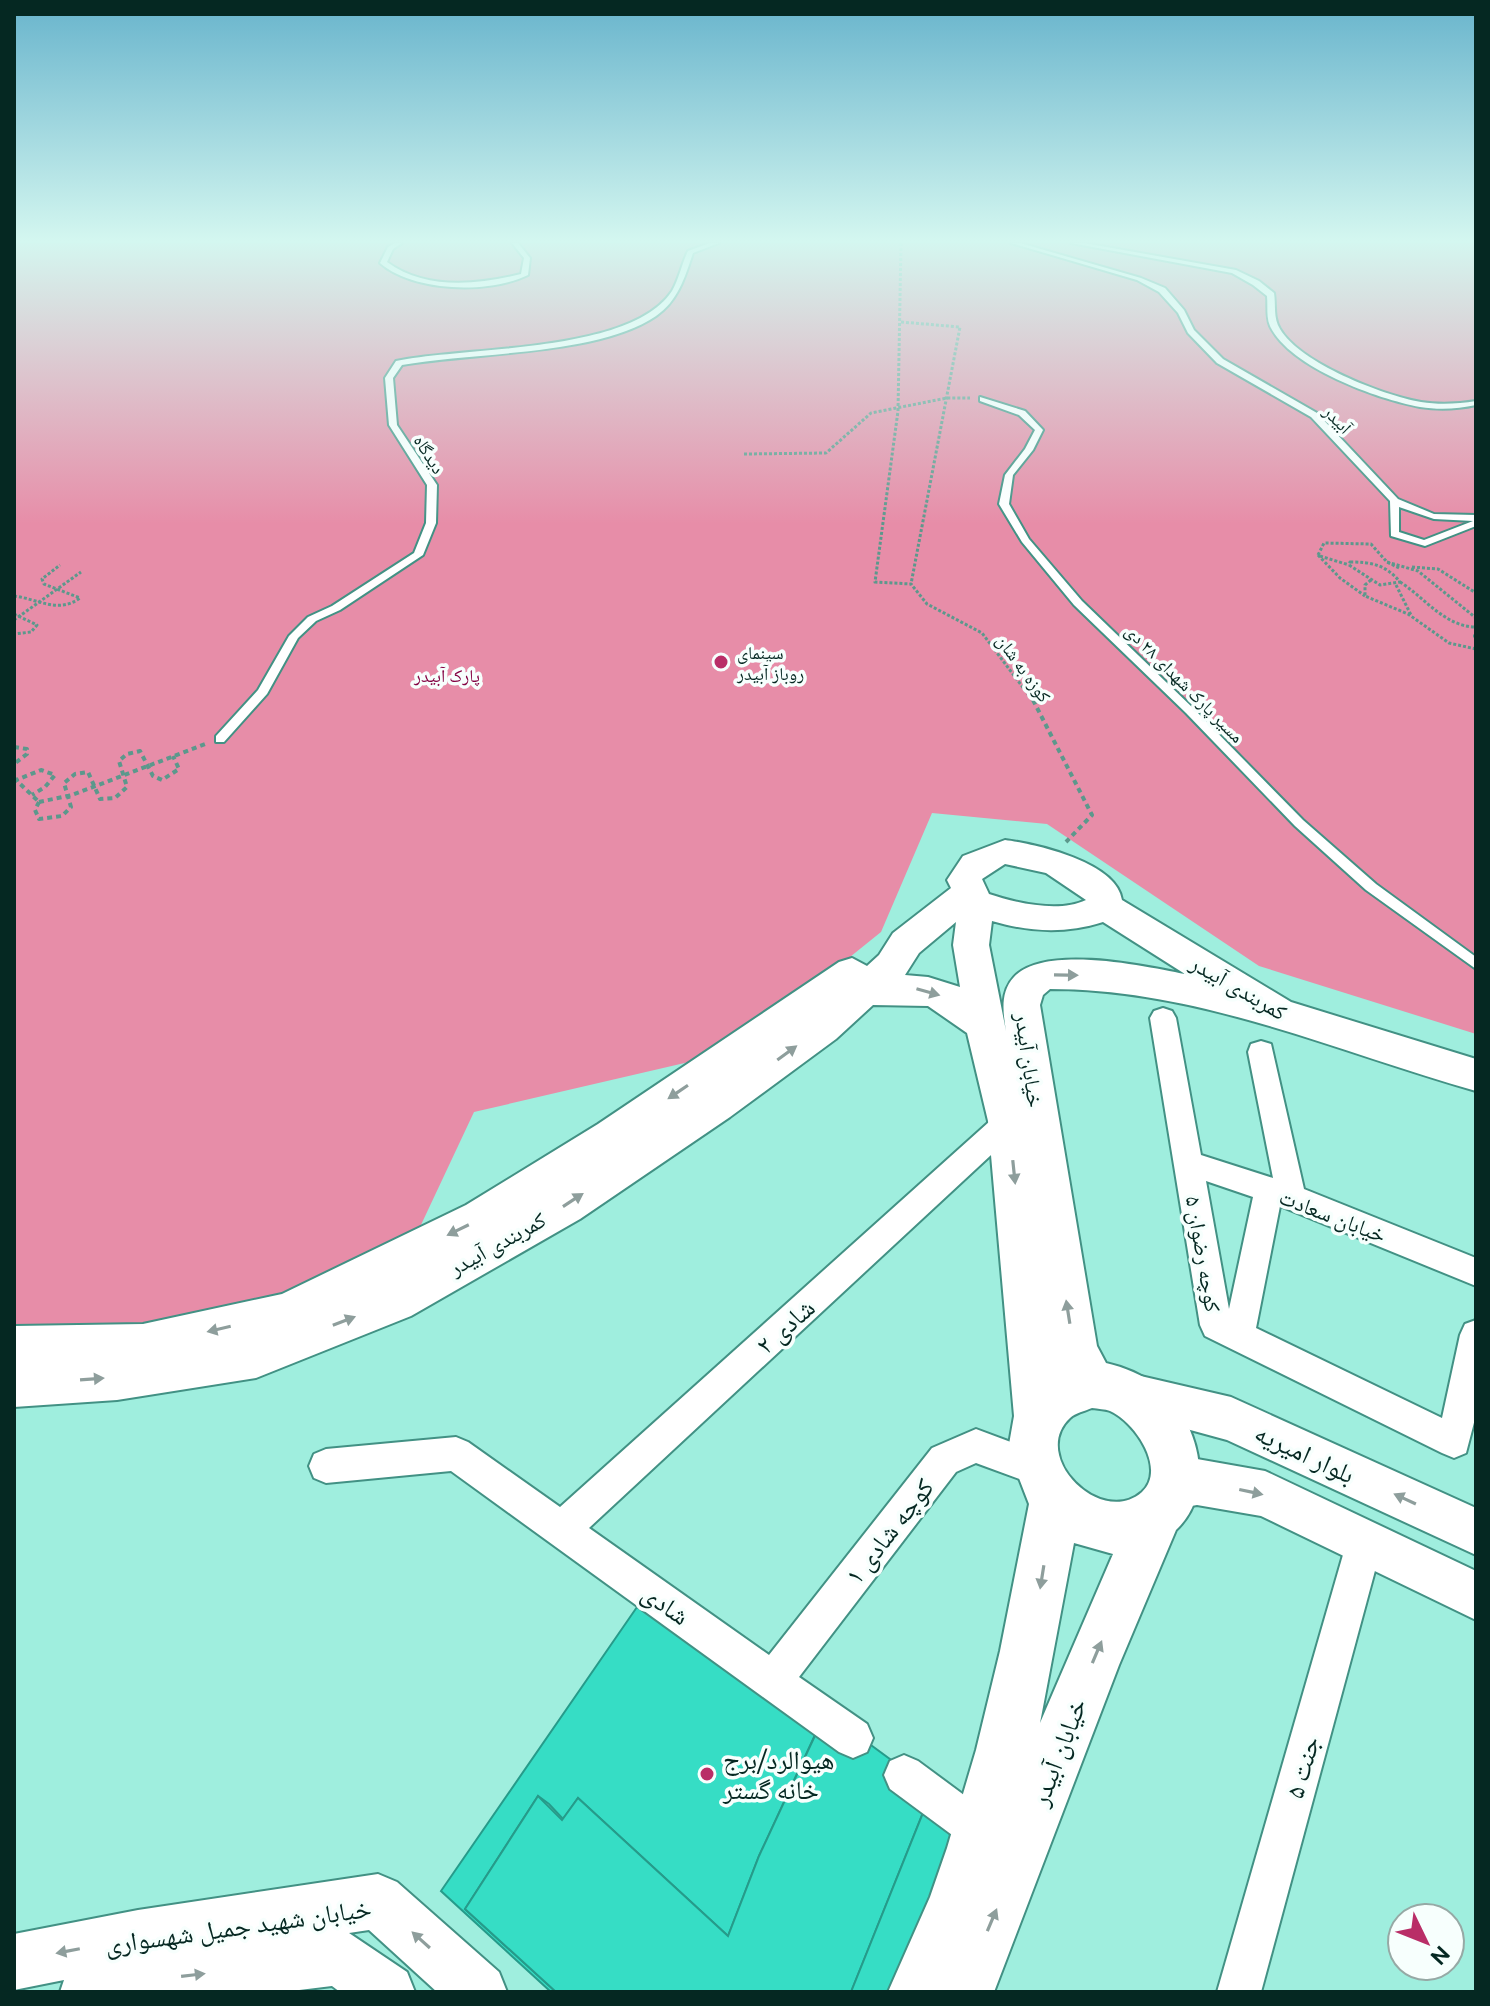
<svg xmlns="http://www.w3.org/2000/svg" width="1490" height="2006" font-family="Ubuntu,'Noto Naskh Arabic',sans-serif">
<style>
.green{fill:#e78da8}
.building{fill:#36ddc5;stroke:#269b8a;stroke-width:2}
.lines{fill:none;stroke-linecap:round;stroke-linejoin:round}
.service-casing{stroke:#429184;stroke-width:4}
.minor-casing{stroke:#429184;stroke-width:4}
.tertiary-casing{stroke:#429184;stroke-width:4}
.secondary-casing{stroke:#429184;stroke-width:4}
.path-far1{stroke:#5c988c;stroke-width:3;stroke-dasharray:3 2;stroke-linecap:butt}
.path{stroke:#5c988c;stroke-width:4;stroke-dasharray:5 4;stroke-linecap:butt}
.service{fill:#fff;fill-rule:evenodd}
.minor{fill:#fff;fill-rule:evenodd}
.tertiary{fill:#fff;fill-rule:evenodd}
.secondary{fill:#fff;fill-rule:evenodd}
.oneway{fill:#8e9e9c}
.poi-dot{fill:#b92e67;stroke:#f7fffd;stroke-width:3}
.labels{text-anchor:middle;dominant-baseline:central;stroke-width:7;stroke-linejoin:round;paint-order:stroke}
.far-street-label{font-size:18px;fill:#052822;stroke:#f7fffd}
.far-poi-label{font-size:18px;fill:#052822;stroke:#f7fffd;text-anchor:start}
.far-park-label{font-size:18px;fill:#840343;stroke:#f7fffd}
.street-label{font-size:22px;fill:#052822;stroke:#f7fffd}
.near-street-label{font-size:26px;fill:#052822;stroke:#f7fffd}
.near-poi-label{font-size:26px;fill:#052822;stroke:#f7fffd;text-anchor:start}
</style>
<rect width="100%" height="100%" fill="#9feede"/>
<path class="green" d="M14,243H1476V1034L1259,966L1047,824L932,813L881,932L732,1052L474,1112L420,1227L209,1337L14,1338Z"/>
<g class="building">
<path d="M637,1607L821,1722L759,1856L728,1936L578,1798L563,1819L549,1804L538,1796L465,1909L556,1992H551L441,1891Z"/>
<path d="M826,1712L932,1790L851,1992H556L465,1909L538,1796L562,1820L578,1798L728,1936L759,1856Z"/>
<path d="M929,1798L969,1827L905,1992H851Z"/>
</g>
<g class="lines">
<defs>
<g id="service">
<path d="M395,243H402L393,249L387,262C425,290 477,285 521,274L524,258L512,243H518L530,258L528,275C489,294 413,292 380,263L388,247Z"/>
<path d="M710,243H719L693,253C685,277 678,301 656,316C597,356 473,352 402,365L393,378L397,425L437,485L436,523L423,555L340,610L316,621L298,638L267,694L224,742H216V736L258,690L289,636L308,617L332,606L414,553L426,523L427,485L389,425L385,378L396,361C467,346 630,354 672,291C679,279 682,263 688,251Z"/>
<path d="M1011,243H1020L1141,278L1165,288L1184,310L1194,330L1223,359L1317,413L1398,499L1434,514L1476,515V526L1425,546L1391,536L1390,501L1311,417L1217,363L1188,333L1178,313L1159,292L1137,280ZM1399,507L1434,519L1473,521L1424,540L1399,532Z"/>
<path d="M1071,243H1084L1236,270L1259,281L1274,293C1276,305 1273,318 1280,329C1300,363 1382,395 1421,402C1439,405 1458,404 1476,401V405C1458,409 1439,410 1420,407C1378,399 1290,368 1270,326C1266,317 1268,306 1267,296L1253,285L1232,273Z"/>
<path d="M980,397L1025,411L1043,430L1033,450L1013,475L1009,504L1029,539L1082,601L1194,709L1303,820L1376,884L1476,957V969L1366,890L1295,826L1186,713L1074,605L1022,542L999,504L1005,475L1025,449L1035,430L1019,415L980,401Z"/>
</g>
<g id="minor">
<path d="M1163,1008L1172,1011L1176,1018L1201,1155L1273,1178L1248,1052L1251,1044L1261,1041L1271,1044L1304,1189L1476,1258V1286L1280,1206L1256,1328L1442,1418L1460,1335L1465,1324L1476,1320V1415L1466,1453L1454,1458L1442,1453L1205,1336L1200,1325L1150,1018L1154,1011ZM1206,1181L1253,1197L1229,1309Z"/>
<path d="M1009,1109L1019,1113L1023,1121L1019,1129L589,1528L769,1655L932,1448L976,1429L1048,1456L1053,1468L1048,1480L1036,1485L976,1463L956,1472L799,1677L867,1724L873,1738L867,1752L853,1758L839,1752L451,1471L326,1483L314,1478L309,1466L314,1454L326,1449L456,1437L468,1442L560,1507L999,1113Z"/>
<path d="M1365,1523L1378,1528L1383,1541L1261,1992H1217L1347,1541L1352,1528Z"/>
<path d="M904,1755L918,1761L995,1818L1001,1832L995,1846L981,1852L967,1846L890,1789L884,1775L890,1761Z"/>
</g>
<g id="tertiary">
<path d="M1132,1374L1231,1397L1476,1508V1555L1227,1440L1117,1410L1110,1395L1117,1380Z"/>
<path d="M1197,1459L1265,1471L1476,1571V1620L1261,1516L1197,1505L1174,1509L1158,1502L1151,1486L1158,1470Z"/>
<path d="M378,1874L397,1882L499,1972L507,1992H437L369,1930L349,1933L407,1972L415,1992H340L332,1986L283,1992H60L64,1980L14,1990V1934L138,1910Z"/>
</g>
<path id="secondary" d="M1005,840C1036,844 1117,862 1122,900L1291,1002L1476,1059V1091C1335,1051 1199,989 1050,989L1043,995L1040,1005L1097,1346L1106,1363C1124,1367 1143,1375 1157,1386C1198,1418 1218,1491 1176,1530L1119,1665L994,1992H888L930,1897L947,1848L976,1750L1000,1651L1029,1504L1008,1450L1014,1416L988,1121L967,1033L928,1006L873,1005L836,1039L730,1117L580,1219L411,1316L256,1378L117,1400L14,1407V1326L143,1324L282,1294L466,1205L598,1124L839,962L852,958L867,966L879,955L893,933L951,888L947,880L963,856ZM1005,864L1046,873L1086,900C1059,913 1016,903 989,894L982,879ZM992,921C1030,932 1065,934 1103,922L1185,974C1145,966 1044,944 1014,977C1000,992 1003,1012 1006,1031L989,945ZM956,922L953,945L960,987L928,977L905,975L919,953ZM1092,1408C1098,1409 1105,1409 1110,1411C1135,1422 1167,1469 1142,1492C1101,1528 1029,1456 1070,1418C1075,1413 1085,1411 1092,1408ZM1074,1543L1113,1554L1040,1723Z"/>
</defs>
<use href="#service" class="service-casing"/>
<use href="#minor" class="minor-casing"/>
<use href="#tertiary" class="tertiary-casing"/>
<use href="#secondary" class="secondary-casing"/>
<g class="path-far1">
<path d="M901,243L898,411L875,582L911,584L927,604L982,633L1034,702"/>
<path d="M901,322L960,327L911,584"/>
<path d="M744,454L826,453L871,413L947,398H970"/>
<path d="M1318,555L1324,543L1371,544L1387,562L1399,568"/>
<path d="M1318,555L1340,578L1365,596"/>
<path d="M1320,556L1349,565"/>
<path d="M1350,562C1372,562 1386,565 1400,582L1380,585L1349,565Z"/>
<path d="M1387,562L1418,571L1476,618"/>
<path d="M1412,567L1438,569L1476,593"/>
<path d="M1371,580L1365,585V596L1408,614L1449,643L1476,649"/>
<path d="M1400,582C1424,597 1445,627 1476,627"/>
<path d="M1396,585L1411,615"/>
<path d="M14,596C38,599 58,614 80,598L44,584L42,579L60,565"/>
<path d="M14,614L37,625L31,632L14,634"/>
<path d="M14,620L81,572"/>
<path d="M1476,636H1473L1476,638"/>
</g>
<g class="path">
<path d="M1033,700L1092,815L1066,842"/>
<path d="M14,747L27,749V754L14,764"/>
<path d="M14,778L39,802"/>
<path d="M14,781L41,770L55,775L45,787L32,795"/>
<path d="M39,802L35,810L39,819L62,816L71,807L64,783L75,774L88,772L100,799L115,798L127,787L119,761L127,754L140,751L153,776L162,780L179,769L173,756"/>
<path d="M39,802L72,795L208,743"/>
</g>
<use href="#service" class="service"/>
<use href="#minor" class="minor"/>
<use href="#tertiary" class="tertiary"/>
<use href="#secondary" class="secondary"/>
</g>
<defs><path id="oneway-solid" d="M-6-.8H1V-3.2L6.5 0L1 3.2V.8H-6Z" transform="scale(2)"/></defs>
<g class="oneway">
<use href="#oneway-solid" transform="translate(1066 975) rotate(1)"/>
<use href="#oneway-solid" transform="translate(928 992) rotate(16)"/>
<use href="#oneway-solid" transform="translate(787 1053) rotate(-36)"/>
<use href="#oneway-solid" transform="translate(678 1092) rotate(146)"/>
<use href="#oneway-solid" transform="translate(1014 1172) rotate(84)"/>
<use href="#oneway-solid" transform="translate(573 1200) rotate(-33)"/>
<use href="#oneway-solid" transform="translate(458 1230) rotate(154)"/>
<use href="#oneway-solid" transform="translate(1068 1312) rotate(-99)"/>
<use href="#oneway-solid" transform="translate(344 1321) rotate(-21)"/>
<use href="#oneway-solid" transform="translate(219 1329) rotate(167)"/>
<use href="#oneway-solid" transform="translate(92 1379) rotate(-4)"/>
<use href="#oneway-solid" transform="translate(1251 1492) rotate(12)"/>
<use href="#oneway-solid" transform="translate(1405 1499) rotate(-155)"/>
<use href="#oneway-solid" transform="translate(1042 1577) rotate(99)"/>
<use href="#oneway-solid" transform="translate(1097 1652) rotate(-67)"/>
<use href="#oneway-solid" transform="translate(992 1920) rotate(-67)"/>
<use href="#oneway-solid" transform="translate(421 1940) rotate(-138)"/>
<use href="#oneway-solid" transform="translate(68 1951) rotate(169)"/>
<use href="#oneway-solid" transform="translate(193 1975) rotate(-7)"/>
</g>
<linearGradient id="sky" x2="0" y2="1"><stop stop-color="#68b4cc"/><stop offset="0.46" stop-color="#d4f7f0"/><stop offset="1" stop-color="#d4f7f0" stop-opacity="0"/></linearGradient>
<rect width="1490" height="524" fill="url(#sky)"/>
<g class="poi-dot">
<circle cx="721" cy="662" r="8"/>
<circle cx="707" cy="1774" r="8"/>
</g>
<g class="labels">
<g class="far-street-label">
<text transform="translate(1338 419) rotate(46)">آبیدر</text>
<text transform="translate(430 454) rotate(58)">دیدگاه</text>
<text transform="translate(1024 668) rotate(54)">کوزه به شان</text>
<text transform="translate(1185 683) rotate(45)">مسیر پارک شهدای ۲۸ دی</text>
</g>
<g class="far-poi-label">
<text x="737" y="652">سینمای<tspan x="737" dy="21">روباز آبیدر</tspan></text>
</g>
<g class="far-park-label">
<text x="447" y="675">پارک آبیدر</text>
</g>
<g class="street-label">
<text transform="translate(1239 987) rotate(30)">کمربندی آبیدر</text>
<text transform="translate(1030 1060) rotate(82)">خیابان آبیدر</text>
<text transform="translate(1333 1215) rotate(21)">خیابان سعادت</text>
<text transform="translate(497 1243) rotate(-29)">کمربندی آبیدر</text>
<text transform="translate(1204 1254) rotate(80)">کوچه رضوان ۵</text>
</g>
<g class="near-street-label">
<text transform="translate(785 1326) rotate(-42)">شادی ۲</text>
<text transform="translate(1305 1453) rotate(25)">بلوار امیریه</text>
<text transform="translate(889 1531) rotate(-52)">کوچه شادی ۱</text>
<text transform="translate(666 1604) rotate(35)">شادی</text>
<text transform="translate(1058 1752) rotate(-69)">خیابان آبیدر</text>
<text transform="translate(1302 1767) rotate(-74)">جنت ۵</text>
<text transform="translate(238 1926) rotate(-8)">خیابان شهید جمیل شهسواری</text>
</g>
<g class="near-poi-label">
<text x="723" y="1759">هیوالرد/برج<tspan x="723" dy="30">خانه گستر</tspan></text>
</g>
</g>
<rect width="1490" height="2006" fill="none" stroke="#052822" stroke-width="32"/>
<g transform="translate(1426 1942) rotate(133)"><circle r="38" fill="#f7fffd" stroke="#96a9a5" stroke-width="2"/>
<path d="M0-6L14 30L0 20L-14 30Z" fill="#b92e67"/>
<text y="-12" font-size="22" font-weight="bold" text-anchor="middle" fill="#052822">N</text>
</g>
</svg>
